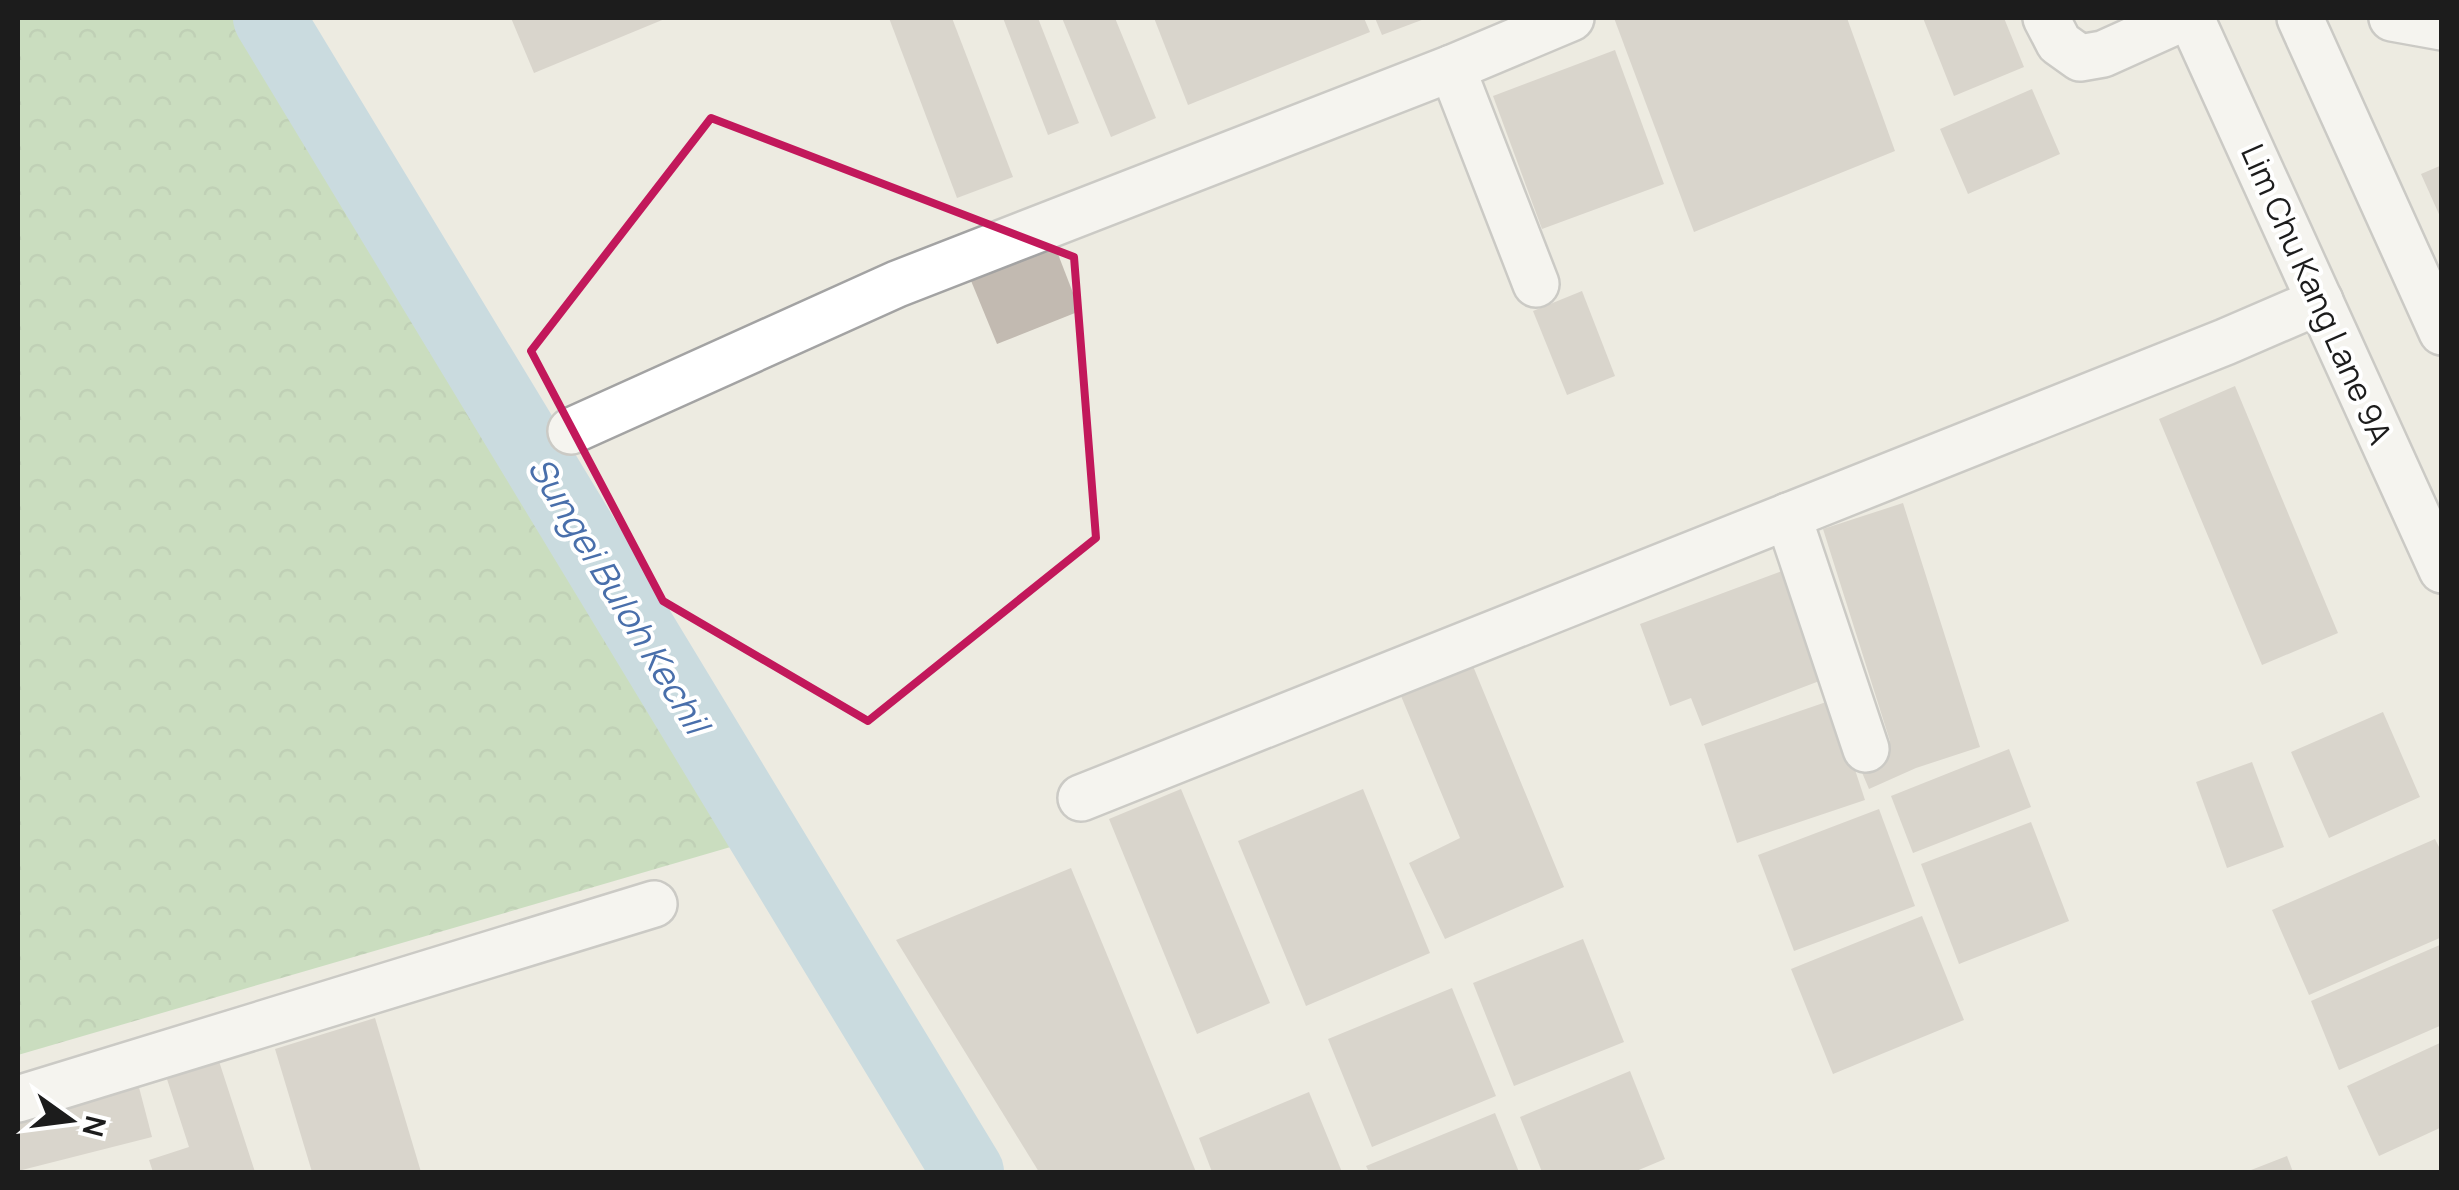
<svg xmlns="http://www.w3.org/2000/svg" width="2459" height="1190" font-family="Manrope,sans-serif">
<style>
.forest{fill:url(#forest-crowns)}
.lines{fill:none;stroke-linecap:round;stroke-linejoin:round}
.river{stroke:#a1c8dc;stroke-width:72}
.building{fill:#c2bab1}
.minor-casing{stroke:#a3a3a3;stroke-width:50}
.minor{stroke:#fff;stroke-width:45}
.marked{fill:none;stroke:#c2185b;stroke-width:8;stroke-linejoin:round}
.labels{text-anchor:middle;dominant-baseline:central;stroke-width:8;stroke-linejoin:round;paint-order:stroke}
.street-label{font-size:32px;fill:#1c1c1c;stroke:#fff}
.water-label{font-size:35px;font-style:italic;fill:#496fab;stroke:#fff}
</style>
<defs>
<pattern id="forest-crowns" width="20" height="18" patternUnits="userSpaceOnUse" patternTransform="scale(2.5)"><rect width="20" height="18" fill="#a0cd95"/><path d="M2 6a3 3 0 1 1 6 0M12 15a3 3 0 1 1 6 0" fill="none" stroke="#89af80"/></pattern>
</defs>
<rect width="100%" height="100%" fill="#edebe1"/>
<path class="forest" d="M18,18H236L734,846L18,1055Z"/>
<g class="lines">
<path class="river" d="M269,18L968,1172"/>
</g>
<g class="building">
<path d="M511,18H667L534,73Z"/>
<path d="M889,18H952L1013,177L957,198Z"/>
<path d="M1003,18H1038L1079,123L1048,135Z"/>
<path d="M1062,18H1115L1156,118L1111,137Z"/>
<path d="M1154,18H1364L1370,32L1188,105Z"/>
<path d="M1375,18H1427L1382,35Z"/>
<path d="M1614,18H1847L1895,151L1694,232Z"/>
<path d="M1923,18H2004L2024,67L1954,96Z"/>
<path d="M1615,50L1664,184L1542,229L1493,96Z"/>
<path d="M2032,89L2060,154L1968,194L1940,129Z"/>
<path d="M2442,165V221L2421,174Z"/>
<path d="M1051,236L1080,311L997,344L967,271Z"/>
<path d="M1582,291L1615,376L1567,395L1533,311Z"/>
<path d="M2235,386L2338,633L2262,665L2159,419Z"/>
<path d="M1903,503L1980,747L1916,768L1869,789L1855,756L1890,741L1823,529Z"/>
<path d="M1782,571L1822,680L1702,726L1691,698L1670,706L1640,624Z"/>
<path d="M1473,666L1564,887L1445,939L1409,863L1460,838L1401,696Z"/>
<path d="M1832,700L1865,800L1737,843L1704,744Z"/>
<path d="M2383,712L2420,797L2329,838L2291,752Z"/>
<path d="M2009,749L2031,807L1913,853L1891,796Z"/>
<path d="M2252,762L2284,847L2227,868L2196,782Z"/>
<path d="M1181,789L1270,1003L1197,1034L1109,819Z"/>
<path d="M1363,789L1430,953L1306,1006L1238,841Z"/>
<path d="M1879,809L1915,906L1794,951L1758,855Z"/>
<path d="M2031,822L2069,921L1959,964L1921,864Z"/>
<path d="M2435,839L2442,853V937L2309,995L2272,910Z"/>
<path d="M1071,868L1115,974L1196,1172H1039L896,940Z"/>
<path d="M1922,916L1964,1020L1833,1074L1791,969Z"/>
<path d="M1583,939L1624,1042L1514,1086L1473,983Z"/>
<path d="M2442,944V1025L2339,1070L2311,1001Z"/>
<path d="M1452,988L1496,1096L1372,1147L1328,1039Z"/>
<path d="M375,1018L421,1172H312L275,1049Z"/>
<path d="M2442,1042V1127L2379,1156L2347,1086Z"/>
<path d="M217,1055L255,1172H153L149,1160L189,1147L165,1073Z"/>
<path d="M1630,1071L1665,1159L1634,1172H1542L1520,1117Z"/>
<path d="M135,1072L152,1137L18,1171V1102Z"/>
<path d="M1309,1092L1342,1172H1212L1199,1138Z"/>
<path d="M1495,1113L1519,1172H1369L1366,1166Z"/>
<path d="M2287,1156L2293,1172H2246Z"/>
</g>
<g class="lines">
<defs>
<g id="minor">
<path d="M2046,18L2059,43L2080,58L2103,54L2183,18"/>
<path d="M2191,18L2442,570"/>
<path d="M2300,18L2442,332"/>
<path d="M2392,18L2442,27"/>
<path d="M1452,68L1536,284"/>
<path d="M571,431L897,284L1452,68L1571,18"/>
<path d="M1788,516L1866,749"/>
<path d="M1081,798L2225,342L2320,301"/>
<path d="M18,1099L654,904"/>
</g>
</defs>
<use href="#minor" class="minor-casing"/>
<use href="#minor" class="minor"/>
</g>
<path d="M0 0H2459V1190H0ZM711,118L1074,257L1096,538L868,721L663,601L531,351Z" fill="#edebe1" fill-opacity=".55" fill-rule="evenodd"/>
<path class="marked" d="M711,118L1074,257L1096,538L868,721L663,601L531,351Z"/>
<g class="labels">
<g class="street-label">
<text transform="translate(2317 294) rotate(66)">Lim Chu Kang Lane 9A</text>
</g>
<g class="water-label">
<text transform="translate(619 595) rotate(59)">Sungei Buloh Kechil</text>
</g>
</g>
<rect width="2459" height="1190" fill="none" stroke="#1c1c1c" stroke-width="40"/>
<g transform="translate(70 1120) rotate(104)" stroke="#ffffff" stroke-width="8" paint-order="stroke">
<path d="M0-8L18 38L0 25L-18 38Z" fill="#1c1c1c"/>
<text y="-15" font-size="28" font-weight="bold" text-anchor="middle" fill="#1c1c1c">N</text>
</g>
</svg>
